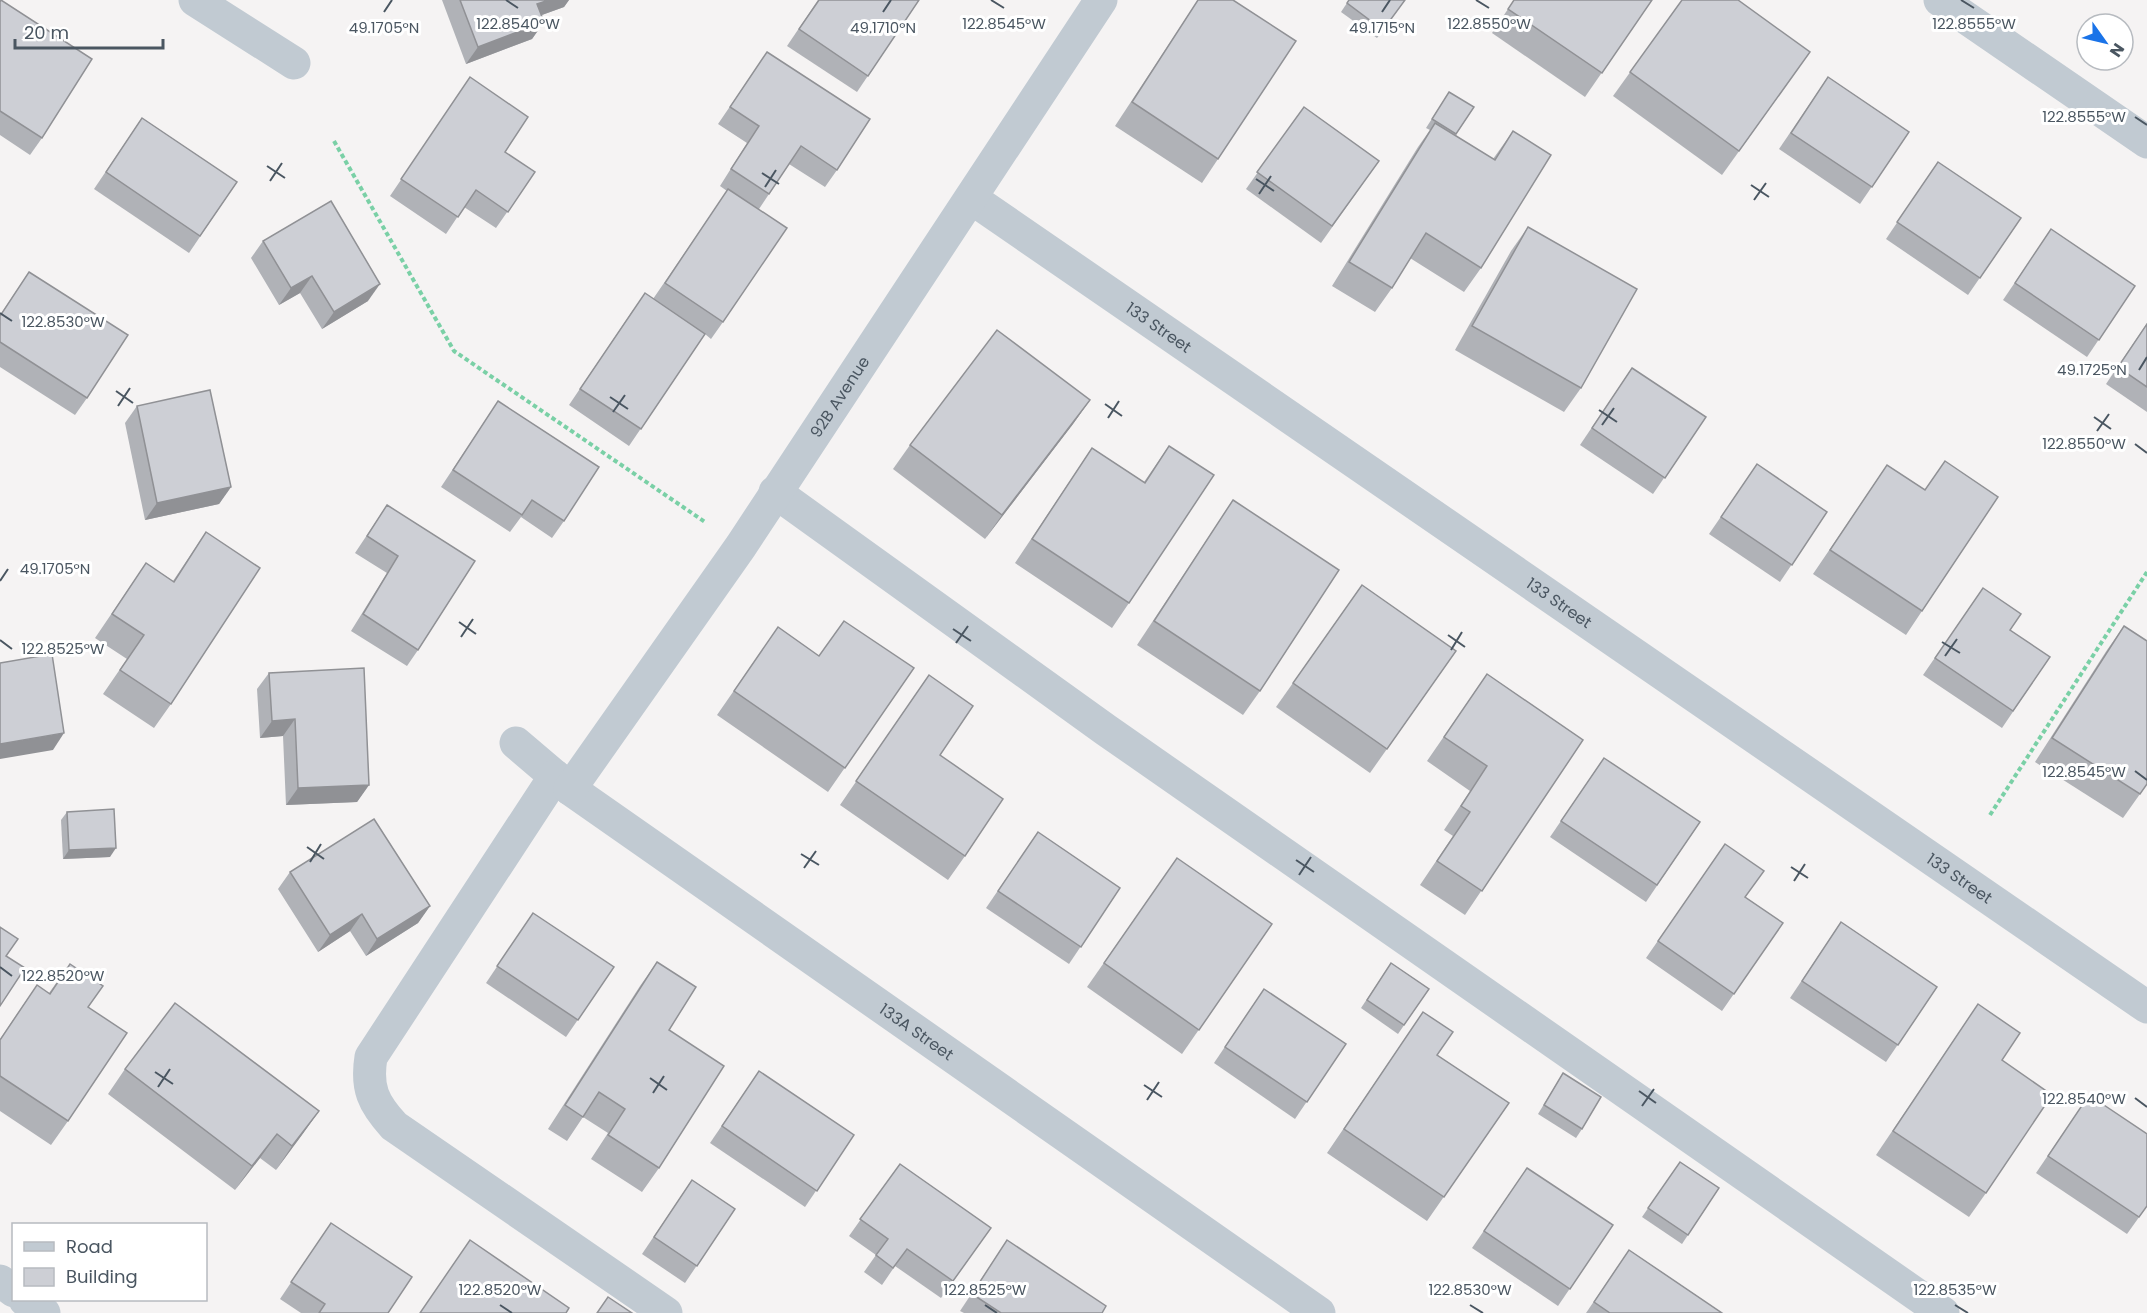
<svg xmlns="http://www.w3.org/2000/svg" width="2147" height="1313" font-family="Poppins,sans-serif">
<style>
.lines{fill:none;stroke-linecap:round;stroke-linejoin:round}
.path{stroke:#7ad0a6;stroke-width:4;stroke-dasharray:4.5 3;stroke-linecap:butt}
.minor{stroke:#c1cad2;stroke-width:33}
.wall{fill:#b0b2b7}
.shaded-wall{fill:#909195}
.building{fill:#cdcfd5;stroke:#909195;stroke-width:1.5}
.ticks{fill:none;stroke:#4a5661;stroke-width:2}
.labels{text-anchor:middle;dominant-baseline:central;stroke-width:6;stroke-linejoin:round;paint-order:stroke}
.street-label{font-size:16px;fill:#4a5661;stroke:#fff}
.ticks-label{font-size:15px;text-anchor:middle;fill:#4a5661;stroke:#fff;stroke-width:6;stroke-linejoin:round;paint-order:stroke}
</style>
<rect width="100%" height="100%" fill="#f5f3f3"/>
<g class="lines">
<g class="path">
<path d="M334,141L454,351L705,522"/>
<path d="M1990,815L2147,572"/>
</g>
<g class="minor">
<path d="M195,0L294,63"/>
<path d="M1940,0L2147,142"/>
<path id="s1" d="M971,198L2147,1007"/>
<path d="M775,492L1106,730L1943,1313"/>
<path id="s2" d="M516,743L570,789L1319,1313"/>
<path d="M555,776L371,1057C366,1088 373,1103 394,1126L666,1313"/>
<path id="s3" d="M570,789L741,546L1101,0"/>
<path d="M0,1281L14,1291"/>
<path d="M25,1300L44,1313"/>
</g>
</g>
<g class="wall">
<path d="M442,0H569L564,7L542,15L544,22L532,39L466,64Z"/>
<path d="M818,0H919L857,92L787,46Z"/>
<path d="M1198,0H1233L1218,159L1202,183L1115,126Z"/>
<path d="M1349,0H1405L1377,38L1341,12Z"/>
<path d="M1514,0H1652L1585,97L1492,33Z"/>
<path d="M1682,0L1810,52L1722,175L1613,96Z"/>
<path d="M0,2L42,138L30,155L0,135Z"/>
<path d="M767,52L837,170L825,187L789,164L759,209L723,322L711,339L705,334L629,446L569,405L633,310L653,299L727,191L720,186L747,143L718,124Z"/>
<path d="M1828,77L1909,132L1860,204L1779,149Z"/>
<path d="M1449,92L1474,107L1455,136L1493,159L1513,131L1481,268L1464,292L1410,258L1392,288L1375,312L1332,286L1418,147L1430,130L1426,128Z"/>
<path d="M459,94L505,152L535,172L496,228L464,207L446,234L390,196Z"/>
<path d="M1304,107L1379,161L1321,243L1246,189Z"/>
<path d="M142,118L237,182L189,253L94,189Z"/>
<path d="M1938,162L2021,218L1968,295L1886,239Z"/>
<path d="M1528,227L1581,388L1564,412L1455,350L1511,251Z"/>
<path d="M2051,229L2135,286L2087,357L2003,300Z"/>
<path d="M263,241L368,301L322,329L300,293L279,305L251,258Z"/>
<path d="M29,272L87,398L75,415L0,367V315Z"/>
<path d="M2147,323V412L2106,384Z"/>
<path d="M1632,368L1706,417L1653,494L1580,445Z"/>
<path d="M1090,400L1073,424L985,539L893,469L910,445Z"/>
<path d="M498,401L564,521L552,538L521,517L510,532L441,487Z"/>
<path d="M137,406L231,487L219,504L145,520L125,423Z"/>
<path d="M1169,446L1129,603L1112,628L1015,563L1092,448L1144,482Z"/>
<path d="M1945,461L1922,611L1906,635L1813,574L1887,465L1925,490Z"/>
<path d="M1757,464L1827,512L1780,582L1709,534Z"/>
<path d="M1233,500L1260,691L1243,715L1137,645Z"/>
<path d="M387,505L418,650L407,666L351,631L387,573L355,553Z"/>
<path d="M206,532L171,704L154,728L103,694L127,659L95,638L146,563L173,581Z"/>
<path d="M1362,585L1456,651L1370,773L1276,707Z"/>
<path d="M1983,588L2010,630L2050,657L2002,728L1923,675Z"/>
<path d="M2124,626L2140,794L2123,818L2035,762L2107,650Z"/>
<path d="M778,627L819,656L914,668L828,792L717,715Z"/>
<path d="M269,673L369,785L357,802L286,805L283,736L260,738L257,689Z"/>
<path d="M1487,674L1583,740L1465,915L1420,885L1453,836L1444,830L1470,791L1427,761Z"/>
<path d="M929,675L940,755L965,856L948,880L840,805Z"/>
<path d="M1604,758L1700,822L1646,902L1550,837Z"/>
<path d="M67,812L110,857L63,859L61,820Z"/>
<path d="M1038,832L1120,888L1069,964L986,908Z"/>
<path d="M1725,844L1745,897L1783,923L1722,1011L1646,958Z"/>
<path d="M1177,858L1272,924L1182,1054L1087,987Z"/>
<path d="M290,872L430,906L418,923L366,956L350,931L318,952L278,889Z"/>
<path d="M533,913L614,967L566,1037L486,983Z"/>
<path d="M1841,922L1937,987L1886,1062L1790,998Z"/>
<path d="M657,962L669,1030L659,1168L642,1192L591,1159L608,1133L583,1117L567,1141L548,1129L640,986Z"/>
<path d="M1391,963L1429,989L1398,1034L1361,1008Z"/>
<path d="M70,964L88,1007L68,1121L51,1145L0,1111V1039L37,985L49,993Z"/>
<path d="M1264,989L1346,1044L1295,1119L1214,1063Z"/>
<path d="M1978,1004L1986,1193L1969,1217L1876,1155Z"/>
<path d="M1423,1012L1437,1055L1509,1103L1427,1221L1327,1153Z"/>
<path d="M125,1069L319,1111L276,1170L260,1158L235,1190L108,1094Z"/>
<path d="M759,1071L854,1135L805,1207L710,1143Z"/>
<path d="M1563,1073L1582,1129L1576,1138L1538,1114Z"/>
<path d="M2089,1095L2147,1206L2127,1234L2036,1173Z"/>
<path d="M1680,1162L1719,1188L1682,1244L1642,1217Z"/>
<path d="M900,1164L991,1228L941,1298L895,1266L882,1285L864,1272L876,1255L849,1236Z"/>
<path d="M1527,1168L1613,1225L1558,1306L1472,1248Z"/>
<path d="M692,1180L735,1209L685,1283L642,1254Z"/>
<path d="M331,1223L388,1313H301L280,1299Z"/>
<path d="M1007,1240L1102,1313H964L960,1311Z"/>
<path d="M1629,1250L1722,1313H1586Z"/>
</g>
<g class="shaded-wall">
<path d="M549,0H569L564,7L525,21L537,4Z"/>
<path d="M544,22L532,39L466,64L478,47Z"/>
<path d="M312,276L300,293L279,305L291,288Z"/>
<path d="M380,284L368,301L322,329L334,312Z"/>
<path d="M1090,400L1073,424L985,539L1002,515Z"/>
<path d="M231,487L219,504L145,520L157,503Z"/>
<path d="M295,719L283,736L260,738L272,721Z"/>
<path d="M64,733L53,750L0,759V744Z"/>
<path d="M369,785L357,802L286,805L298,788Z"/>
<path d="M116,848L110,857L63,859L69,850Z"/>
<path d="M430,906L418,923L366,956L377,939Z"/>
<path d="M362,914L350,931L318,952L330,935Z"/>
<path d="M319,1111L302,1135L276,1170L292,1146Z"/>
<path d="M277,1134L260,1158L235,1190L252,1166Z"/>
</g>
<g class="building">
<path d="M1,0L92,59L42,138L0,111V2Z"/>
<path d="M460,0H549L537,4L544,22L478,47Z"/>
<path d="M819,0H919L868,76L799,29Z"/>
<path d="M1198,0H1233L1296,41L1218,159L1132,102Z"/>
<path d="M1349,0H1405L1383,30L1347,3Z"/>
<path d="M1514,0H1652L1602,73L1508,9Z"/>
<path d="M1682,0H1738L1810,52L1739,151L1630,72Z"/>
<path d="M767,52L870,119L837,170L801,146L769,194L731,169L759,126L730,107Z"/>
<path d="M470,77L528,117L505,152L535,172L508,212L476,190L458,217L401,179Z"/>
<path d="M1828,77L1909,132L1872,187L1791,133Z"/>
<path d="M1449,92L1474,107L1456,134L1432,119Z"/>
<path d="M1304,107L1379,161L1332,226L1257,172Z"/>
<path d="M142,118L237,182L200,236L106,172Z"/>
<path d="M1435,123L1495,160L1513,131L1551,155L1481,268L1426,233L1392,288L1349,262Z"/>
<path d="M1938,162L2021,218L1980,278L1897,222Z"/>
<path d="M728,189L787,228L723,322L665,283Z"/>
<path d="M331,201L380,284L334,312L312,276L291,288L263,241Z"/>
<path d="M1528,227L1637,289L1581,388L1472,326Z"/>
<path d="M2051,229L2135,286L2099,340L2015,283Z"/>
<path d="M29,272L128,335L87,398L0,342V316Z"/>
<path d="M645,293L705,334L641,429L580,389Z"/>
<path d="M2147,324V387L2118,367Z"/>
<path d="M997,330L1090,400L1002,515L910,445Z"/>
<path d="M1632,368L1706,417L1665,478L1592,428Z"/>
<path d="M210,390L231,487L157,503L137,406Z"/>
<path d="M498,401L599,467L564,521L532,500L522,515L453,470Z"/>
<path d="M1169,446L1214,475L1129,603L1032,539L1092,448L1145,483Z"/>
<path d="M1945,461L1998,497L1922,611L1830,550L1887,465L1925,490Z"/>
<path d="M1757,464L1827,512L1792,565L1721,517Z"/>
<path d="M1233,500L1339,570L1260,691L1154,621Z"/>
<path d="M387,505L475,561L418,650L363,614L398,556L367,536Z"/>
<path d="M206,532L260,568L171,704L120,670L144,635L112,614L146,563L174,582Z"/>
<path d="M1362,585L1456,651L1387,749L1293,683Z"/>
<path d="M1983,588L2021,614L2010,630L2050,657L2013,711L1935,658Z"/>
<path d="M844,621L914,668L845,768L734,691L778,627L819,656Z"/>
<path d="M2124,626L2147,641V784L2140,794L2052,738Z"/>
<path d="M52,654L64,733L0,744V663Z"/>
<path d="M364,668L369,785L298,788L295,719L272,721L269,673Z"/>
<path d="M1487,674L1583,740L1482,891L1437,861L1470,812L1461,806L1487,766L1444,737Z"/>
<path d="M929,675L973,706L940,755L1003,799L965,856L856,781Z"/>
<path d="M1604,758L1700,822L1657,885L1561,821Z"/>
<path d="M114,809L116,848L69,850L67,812Z"/>
<path d="M374,819L430,906L377,939L362,914L330,935L290,872Z"/>
<path d="M1038,832L1120,888L1081,947L998,891Z"/>
<path d="M1725,844L1764,871L1745,897L1783,923L1734,994L1658,941Z"/>
<path d="M1177,858L1272,924L1199,1030L1104,963Z"/>
<path d="M533,913L614,967L578,1020L497,966Z"/>
<path d="M1841,922L1937,987L1898,1045L1802,981Z"/>
<path d="M0,927L18,939L6,956L25,968L0,1006Z"/>
<path d="M657,962L696,987L669,1030L724,1066L659,1168L608,1135L625,1109L599,1092L583,1117L565,1105Z"/>
<path d="M1391,963L1429,989L1404,1025L1367,1000Z"/>
<path d="M70,964L103,986L88,1007L127,1033L68,1121L0,1076V1040L37,985L50,994Z"/>
<path d="M1264,989L1346,1044L1307,1102L1225,1047Z"/>
<path d="M175,1003L319,1111L292,1146L277,1134L252,1166L125,1069Z"/>
<path d="M1978,1004L2020,1033L2002,1060L2052,1095L1986,1193L1893,1131Z"/>
<path d="M1423,1012L1453,1032L1437,1055L1509,1103L1444,1197L1344,1129Z"/>
<path d="M759,1071L854,1135L817,1191L722,1126Z"/>
<path d="M1563,1073L1601,1097L1582,1129L1544,1105Z"/>
<path d="M2089,1095L2147,1134V1206L2139,1217L2048,1156Z"/>
<path d="M1680,1162L1719,1188L1688,1235L1648,1208Z"/>
<path d="M900,1164L991,1228L953,1281L907,1249L893,1268L876,1255L888,1239L860,1219Z"/>
<path d="M1527,1168L1613,1225L1570,1289L1484,1231Z"/>
<path d="M692,1180L735,1209L697,1266L654,1237Z"/>
<path d="M331,1223L412,1277L388,1313H319L325,1304L291,1282Z"/>
<path d="M470,1240L569,1308L566,1313H420Z"/>
<path d="M1007,1240L1106,1306L1102,1313H1001L972,1294Z"/>
<path d="M1629,1250L1722,1313H1610L1594,1302Z"/>
<path d="M608,1297L632,1313H597Z"/>
</g>
<path class="ticks" d="M506,0L518,8M991,0L1004,8M1476,0L1489,8M1961,0L1974,8M384,12L392,0M883,12L891,0M1382,12L1390,0M2135,117L2147,125M267,166L285,178M762,173L779,184M1256,179L1274,191M270,181L282,163M1751,185L1769,197M765,187L776,170M1259,194L1271,176M1754,200L1766,183M0,313L12,321M2139,370L2147,357M116,391L133,403M610,397L628,409M1105,404L1122,416M118,406L130,388M1599,410L1617,422M613,412L625,395M2094,417L2111,429M1108,418L1119,401M1602,425L1614,408M2097,431L2109,414M2135,444L2147,453M0,581L8,569M459,622L476,634M953,629L971,641M1448,635L1465,647M461,637L473,619M0,640L12,649M1942,642L1960,653M956,643L968,626M1451,650L1462,632M1945,656L1957,639M2135,771L2147,780M307,847L324,859M801,854L819,865M1296,860L1314,872M310,862L321,844M1791,867L1808,878M804,868L816,851M1299,875L1311,857M1794,881L1805,864M0,967L12,976M155,1072L173,1084M650,1078L667,1090M1144,1085L1162,1097M158,1087L170,1069M1639,1091L1656,1103M653,1093L664,1076M2135,1098L2147,1107M1147,1100L1159,1082M1642,1106L1654,1089M500,1305L512,1313M985,1305L997,1313M1470,1305L1483,1313M1955,1305L1968,1313"/>
<g class="labels">
<g class="street-label">
<text stroke="none"><textPath href="#s1" startOffset="228">133 Street</textPath></text>
<text stroke="none"><textPath href="#s3" startOffset="476">92B Avenue</textPath></text>
<text stroke="none"><textPath href="#s1" startOffset="714">133 Street</textPath></text>
<text stroke="none"><textPath href="#s1" startOffset="1200">133 Street</textPath></text>
<text stroke="none"><textPath href="#s2" startOffset="494">133A Street</textPath></text>
</g>
</g>
<g class="ticks-label">
<text x="518" y="29">122.8540°W</text>
<text x="1004" y="29">122.8545°W</text>
<text x="1489" y="29">122.8550°W</text>
<text x="1974" y="29">122.8555°W</text>
<text x="384" y="33">49.1705°N</text>
<text x="883" y="33">49.1710°N</text>
<text x="1382" y="33">49.1715°N</text>
<text x="2084" y="122">122.8555°W</text>
<text x="63" y="327">122.8530°W</text>
<text x="2092" y="375">49.1725°N</text>
<text x="2084" y="449">122.8550°W</text>
<text x="55" y="574">49.1705°N</text>
<text x="63" y="654">122.8525°W</text>
<text x="2084" y="777">122.8545°W</text>
<text x="63" y="981">122.8520°W</text>
<text x="2084" y="1104">122.8540°W</text>
<text x="500" y="1295">122.8520°W</text>
<text x="985" y="1295">122.8525°W</text>
<text x="1470" y="1295">122.8530°W</text>
<text x="1955" y="1295">122.8535°W</text>
</g>
<rect x="12" y="1223" width="195" height="78" fill="#ffffff" stroke="#b7bbc0" stroke-width="1.5"/>
<rect x="24" y="1242" width="30" height="9" fill="#c1cad2" stroke="#b7bbc0" stroke-width="1.5"/>
<text x="66" y="1253" font-size="18" fill="#4a5661">Road</text>
<rect x="24" y="1268" width="30" height="18" fill="#cdcfd5" stroke="#b7bbc0" stroke-width="1.5"/>
<text x="66" y="1283" font-size="18" fill="#4a5661">Building</text>
<g transform="translate(2105 42) rotate(124)"><circle r="28" fill="#ffffff" stroke="#b7bbc0" stroke-width="1.5"/>
<path d="M0-4.5L10 22L0 15L-10 22Z" fill="#1a73e8"/>
<text y="-9" font-size="16" font-weight="bold" text-anchor="middle" fill="#4a5661">N</text>
</g>
<path d="M15 39v9h148v-9" fill="none" stroke="#4a5661" stroke-width="3"/>
<text x="24" y="39" font-size="18" fill="#4a5661" stroke="#ffffff" stroke-width="4.5" paint-order="stroke">20 m</text>
</svg>
